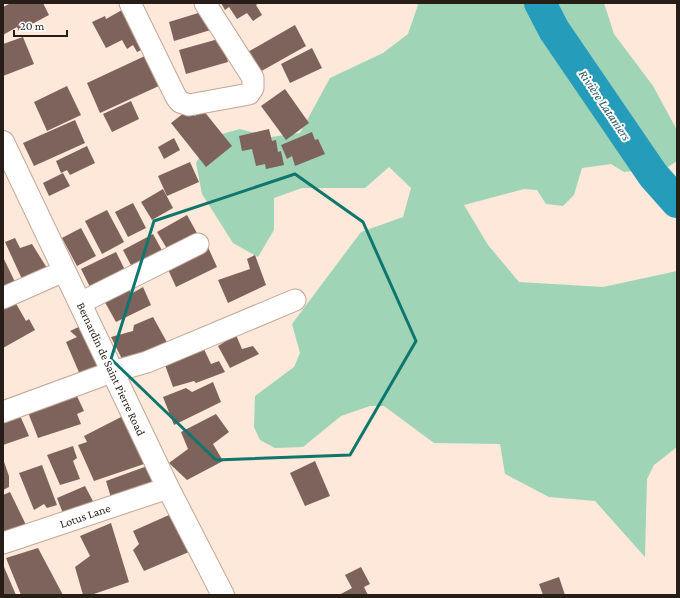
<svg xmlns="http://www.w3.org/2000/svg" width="680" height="598" font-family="'Crimson Pro',serif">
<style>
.green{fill:#9fd4b7}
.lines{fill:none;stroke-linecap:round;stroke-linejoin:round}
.river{stroke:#269cbb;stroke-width:32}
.building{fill:#7e635c}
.street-casing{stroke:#c0a796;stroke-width:23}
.secondary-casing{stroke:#c0a796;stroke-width:24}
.street{stroke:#fff;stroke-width:21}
.secondary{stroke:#fff;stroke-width:22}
.marked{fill:none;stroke:#0f766e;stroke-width:3;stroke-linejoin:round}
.labels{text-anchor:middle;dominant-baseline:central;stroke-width:4;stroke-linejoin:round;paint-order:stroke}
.street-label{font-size:12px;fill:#271e18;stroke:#fff}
.water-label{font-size:13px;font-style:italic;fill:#295765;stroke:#fff}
</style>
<rect width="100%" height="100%" fill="#fee8da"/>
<path class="green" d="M416,3H604L614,34L653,86L677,130V161L668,167L624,172L611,164L582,168L574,195L563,206L546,204L537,190L524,189L464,205L488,245L519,282L603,287L677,271V447L654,465L647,479L645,557L595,501L549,497L505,474L500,444L434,443L384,406H370L341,416L303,447L275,448L260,440L254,427L255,396L294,367L300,353L292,324L361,232L403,217L411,188L389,167L365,188H302L274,198V230L258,257L233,243L202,194L196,163L211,137L240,129L271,137L300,133L330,78L383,53L408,34L418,5Z"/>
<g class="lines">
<path class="river" d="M540,3L554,30L653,175L677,202"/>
</g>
<g class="building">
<path d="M11,3H43L49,15L19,31L17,27L3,35V7Z"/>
<path d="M221,3H259L256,5L262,15L253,21L247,13L237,19L229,7L225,10Z"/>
<path d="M122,10L143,49L137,52L133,45L127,49L122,40L106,48L92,22L105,16L106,19Z"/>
<path d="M208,10L214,29L174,41L169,22Z"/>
<path d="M295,25L306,46L258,73L246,53Z"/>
<path d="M23,37L34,64L3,76V44Z"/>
<path d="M222,38L228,62L186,74L179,50Z"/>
<path d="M312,48L322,68L290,83L281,64Z"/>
<path d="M147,55L161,85L100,113L87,83Z"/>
<path d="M67,86L81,115L47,131L34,102Z"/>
<path d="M285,89L309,123L286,140L261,106Z"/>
<path d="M131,101L139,119L112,132L103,114Z"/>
<path d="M189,109L195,116L203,110L232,146L206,167L171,123Z"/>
<path d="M75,120L85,143L34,166L23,143Z"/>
<path d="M269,129L272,141L276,140L278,152L281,151L284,165L266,169L265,164L256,166L252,149L242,151L239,136Z"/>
<path d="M312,132L315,140L318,139L325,154L295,166L292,156L287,159L281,145Z"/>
<path d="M174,138L180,150L164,159L158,147Z"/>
<path d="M87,146L95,163L70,175L67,170L61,173L56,161Z"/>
<path d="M190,162L199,182L167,196L158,176Z"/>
<path d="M63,173L70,186L49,196L43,183Z"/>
<path d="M163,189L173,208L152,220L141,202Z"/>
<path d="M133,203L146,228L128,237L115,212Z"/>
<path d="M107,210L124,242L102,254L85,221Z"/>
<path d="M187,215L198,235L169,252L157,232Z"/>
<path d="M81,228L96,256L77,266L62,238Z"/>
<path d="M153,234L164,254L134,271L123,250Z"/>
<path d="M15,238L20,248L32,244L47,268L22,279L5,242Z"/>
<path d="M207,245L217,267L176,287L166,265Z"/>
<path d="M116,252L127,274L90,287L81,269Z"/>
<path d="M255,255L266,285L228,303L218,280L250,269L247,259Z"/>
<path d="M3,257L15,282L3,288Z"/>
<path d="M127,285L131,294L143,287L151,305L116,322L102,297Z"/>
<path d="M14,300L26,321L29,319L35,330L3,348V306Z"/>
<path d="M153,317L169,346L125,365L111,337L133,331L134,325Z"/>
<path d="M83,325L101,369L81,377L66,342L77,337L70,331Z"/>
<path d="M236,335L242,349L253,346L259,354L230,368L218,346Z"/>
<path d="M203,347L211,364L219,361L225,372L196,383L194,381L173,387L165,365Z"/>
<path d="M213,382L221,402L174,425L163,397L186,388L192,392Z"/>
<path d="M76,394L84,411L77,414L81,424L38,438L29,415L27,413Z"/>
<path d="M18,411L29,436L3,445V416Z"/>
<path d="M216,414L229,432L213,444L223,461L187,480L169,463L188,449L181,432Z"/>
<path d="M123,416L144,464L94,481L78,445L87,442L84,436Z"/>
<path d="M73,446L77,458L73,461L80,479L60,485L47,455Z"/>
<path d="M3,459L9,476V487L3,490Z"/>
<path d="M315,461L330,496L305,506L290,473Z"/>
<path d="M42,465L57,505L47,508L44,504L34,510L19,473Z"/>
<path d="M150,465L157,485L112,501L106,481Z"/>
<path d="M85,486L95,505L64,516L57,498Z"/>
<path d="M10,492L28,529L3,535V495Z"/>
<path d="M169,515L189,552L144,571L133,550L139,544L133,531Z"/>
<path d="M111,523L129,582L91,595H83L75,567L90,556L80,536Z"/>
<path d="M38,548L63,595H21L6,558Z"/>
<path d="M4,567L16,595H3V568Z"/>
<path d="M361,567L370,584L364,587L368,595H339L352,588L345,575Z"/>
<path d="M559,577L565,595H543L539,584Z"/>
</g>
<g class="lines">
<defs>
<g id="street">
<path d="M130,3L176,97L180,102L189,105L249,94L253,88V78L205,3"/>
<path d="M3,298L64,271"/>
<path d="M80,303L198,244"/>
<path d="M3,412L112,372L147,362L295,300"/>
<path d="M3,543L168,488"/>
</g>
<path id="secondary" d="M3,142L168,488L223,595"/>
</defs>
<use href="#street" class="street-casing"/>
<use href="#secondary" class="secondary-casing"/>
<use href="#street" class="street"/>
<use href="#secondary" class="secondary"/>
</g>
<path class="marked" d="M295,174L363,222L416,341L350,455L216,460L111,359L154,221Z"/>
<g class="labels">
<g class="street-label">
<text transform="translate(111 369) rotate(65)">Bernardin de Saint Pierre Road</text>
<text transform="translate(85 516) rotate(-19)">Lotus Lane</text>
</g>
<g class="water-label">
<text transform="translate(605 105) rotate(56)">Rivière Lataniers</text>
</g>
</g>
<rect width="680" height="598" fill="none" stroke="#271e18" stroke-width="8"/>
<path d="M14 30v6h53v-6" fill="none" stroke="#271e18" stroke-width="2"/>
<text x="20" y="30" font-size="12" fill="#271e18" stroke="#ffffff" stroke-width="3" paint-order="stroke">20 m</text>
</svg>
